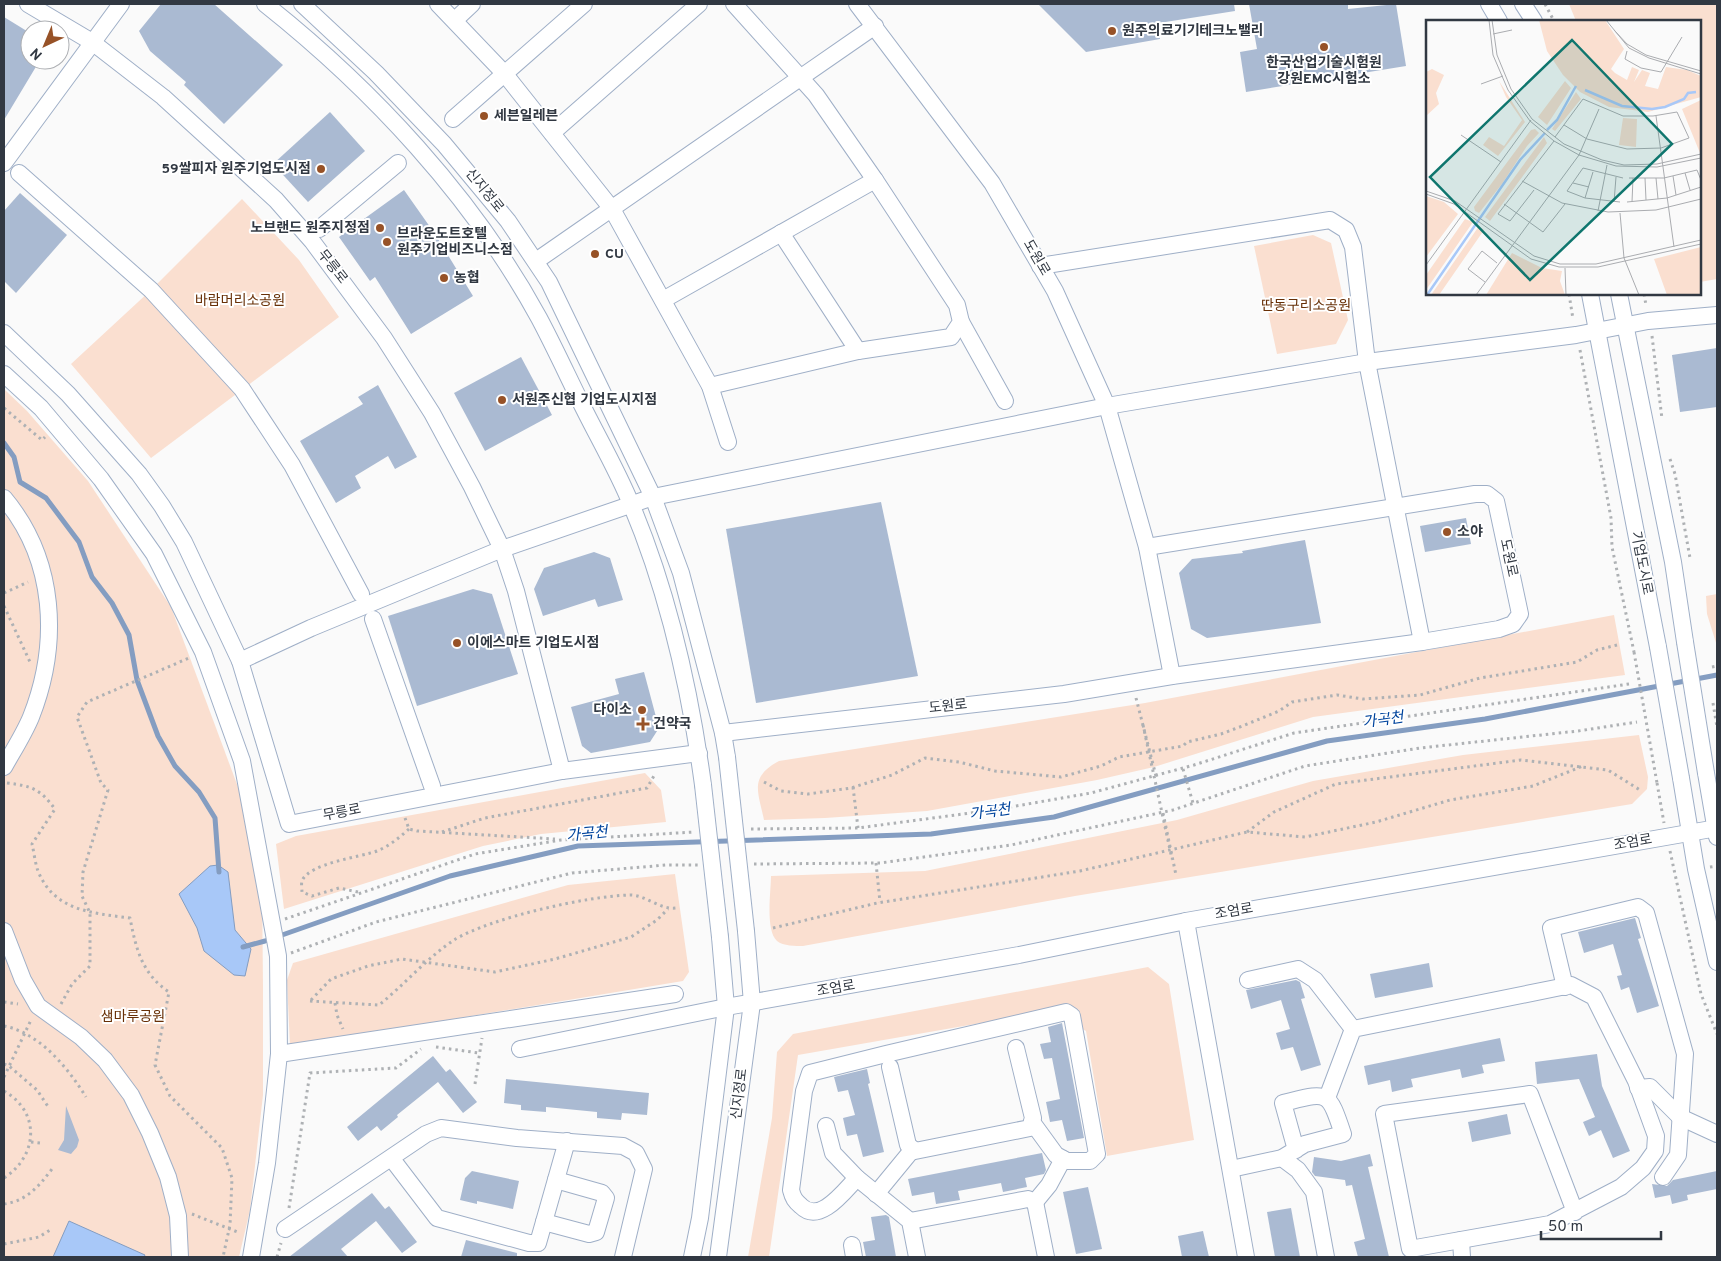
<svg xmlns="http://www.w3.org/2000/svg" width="1721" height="1261" font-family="Overpass,'Noto Sans KR',sans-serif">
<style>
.green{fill:#fadfd0}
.water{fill:#a8c8f8;stroke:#849dc1}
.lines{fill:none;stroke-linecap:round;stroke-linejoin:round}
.stream{stroke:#849dc1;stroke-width:5}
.building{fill:#aabad2}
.minor-casing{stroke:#9fafc7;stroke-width:18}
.path{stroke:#aeb1b4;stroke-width:3;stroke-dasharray:2.5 4;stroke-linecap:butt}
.minor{stroke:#fff;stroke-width:16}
.minor-bridge-casing{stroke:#9fafc7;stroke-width:18;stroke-linecap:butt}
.path-bridge{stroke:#aeb1b4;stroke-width:3;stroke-dasharray:2.5 4;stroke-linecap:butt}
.minor-bridge{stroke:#fff;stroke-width:16}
.poi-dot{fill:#975227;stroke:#fff;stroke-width:2}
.labels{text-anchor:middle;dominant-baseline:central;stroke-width:4;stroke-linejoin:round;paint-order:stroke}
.poi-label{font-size:14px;font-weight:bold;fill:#313842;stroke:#fff;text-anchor:start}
.street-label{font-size:14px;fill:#313842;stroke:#fff}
.park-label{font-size:14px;fill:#683007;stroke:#fff}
.water-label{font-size:15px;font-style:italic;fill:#00449d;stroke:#fff}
.inset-river{fill:none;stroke:#a8c8f8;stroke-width:2.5}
.inset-road{fill:none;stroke:#aaacb0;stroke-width:1}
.view{fill:#0f766e;fill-opacity:0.15;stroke:#0f766e;stroke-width:2.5}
.inset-edge{fill:none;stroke:#313842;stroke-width:2.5}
</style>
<rect width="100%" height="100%" fill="#fafafa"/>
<g class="green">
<path d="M1569,4H1717V279L1700,282V21H1576Z"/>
<path d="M242,199L299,260L339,317L151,458L71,364L151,290Z"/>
<path d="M1313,235L1331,243L1348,320L1336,344L1277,354L1254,246Z"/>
<path d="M4,389L27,411L88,481L171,607L238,787L262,880L263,988V1095L250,1210L239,1257H4Z"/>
<path d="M1717,594V646L1707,614L1706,596Z"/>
<path d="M1614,615L1625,675L1313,717L1154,767L1097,780L927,811L825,818L764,820C758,791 749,777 779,761L1145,703Z"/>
<path d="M1639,735L1648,777L1647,789L1632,804L1075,896L803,946C796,946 783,946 777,941C765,930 771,891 771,876L925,871L1177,820L1313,781L1463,755Z"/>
<path d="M645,773L661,790L666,822L541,834L483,846L284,909L276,844L296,836Z"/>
<path d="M675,874L689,972L683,981L290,1046L287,980L293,963L568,885Z"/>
<path d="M1148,967L1169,984L1194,1140L1107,1156L1086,1031L1079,1027V1010L1072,1007L798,1055L769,1257H748L772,1118L777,1052L793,1034Z"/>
</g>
<g class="water">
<path d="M218,865L228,872L235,930L251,949L245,976L234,975L204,951L197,928L179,894L210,866Z"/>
<path d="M69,1221L145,1255L144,1257H53Z"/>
</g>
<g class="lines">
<g class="stream">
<path d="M4,443L14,457L20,482L46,498L79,542L92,577L112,603L129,635L137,680L158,736L175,766L199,792L215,818L219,872"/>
<path d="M243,947L265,941L450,876L578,846L931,834L1054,817L1327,741L1485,719L1717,675"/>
</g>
</g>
<g class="building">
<path d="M161,4H214L283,65L224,124L184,85L186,82L150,51L139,31Z"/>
<path d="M1038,4H1234L1235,11L1159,23L1160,39L1086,52Z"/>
<path d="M1249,4H1348V9L1396,4L1406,66L1246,92L1240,52L1257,49Z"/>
<path d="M4,17L30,33V60H40L4,120Z"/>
<path d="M330,112L365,151L308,202L273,164Z"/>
<path d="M404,190L435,234L473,296L411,334L375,277L370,281L339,237Z"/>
<path d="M20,193L67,235L16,293L4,281V211Z"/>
<path d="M1717,348V407L1680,412L1672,355Z"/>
<path d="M521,357L552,415L485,451L454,393Z"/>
<path d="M378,385L417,457L395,469L388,456L355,476L361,488L336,503L300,441L363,404L358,397Z"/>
<path d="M881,502L918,676L756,703L726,529Z"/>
<path d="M1466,518L1471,544L1425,552L1420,526Z"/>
<path d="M1305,540L1321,623L1207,638L1191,629L1179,573L1192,559L1243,553L1242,551Z"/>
<path d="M594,552L610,558L623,600L598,607L595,599L543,616L534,589L544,568Z"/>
<path d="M473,589L492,594L518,674L417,706L388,616Z"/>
<path d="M644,672L659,728L650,742L591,753L582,746L571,707L619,694L615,679Z"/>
<path d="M1635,918L1641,938L1638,939L1659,1006L1637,1013L1629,987L1621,990L1617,976L1622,975L1613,944L1584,953L1578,932Z"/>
<path d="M1429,963L1433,987L1375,998L1370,974Z"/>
<path d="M1296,980L1300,982L1305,998L1301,999L1321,1065L1301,1071L1293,1047L1281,1050L1276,1033L1290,1029L1281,1000L1251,1009L1246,990Z"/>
<path d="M1062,1023L1084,1138L1067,1141L1062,1120L1050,1122L1046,1102L1060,1099L1052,1058L1044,1059L1040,1044L1051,1042L1048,1027Z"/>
<path d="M1500,1038L1505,1061L1482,1065L1484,1073L1462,1078L1460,1069L1411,1079L1413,1087L1392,1092L1390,1080L1368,1085L1364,1066Z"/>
<path d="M1597,1054L1602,1086L1630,1151L1613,1158L1601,1130L1589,1136L1583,1122L1595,1117L1579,1079L1537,1084L1535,1062Z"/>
<path d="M433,1056L446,1072L450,1069L477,1102L463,1113L438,1082L397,1115L398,1117L381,1131L377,1126L358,1141L347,1127Z"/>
<path d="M867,1069L870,1083L868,1084L884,1152L863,1157L857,1134L847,1136L843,1118L855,1115L848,1090L838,1092L834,1077Z"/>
<path d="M506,1079L649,1093L647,1115L622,1113L621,1120L597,1118V1112L546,1107V1112L521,1110V1105L504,1103Z"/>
<path d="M66,1106L79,1140L77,1147L71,1154L58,1150L64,1140Z"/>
<path d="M1507,1114L1511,1134L1472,1142L1468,1122Z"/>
<path d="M1042,1153L1046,1170L1044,1174L1025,1178L1027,1187L1003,1192L1001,1183L958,1191L960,1200L936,1204L934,1192L912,1196L908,1179Z"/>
<path d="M1370,1154L1373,1166L1368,1167L1389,1257H1358L1354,1242L1365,1239L1352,1185L1346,1186L1345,1180L1315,1176L1312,1172L1314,1157L1341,1161Z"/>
<path d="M472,1171L519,1181L513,1209L477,1201V1204L460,1200L465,1178Z"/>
<path d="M1717,1171V1189L1687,1195L1688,1200L1672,1204L1670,1195L1655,1198L1652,1184L1667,1186L1673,1180Z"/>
<path d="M1088,1187L1102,1249L1076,1254L1063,1192Z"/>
<path d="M372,1193L385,1209L389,1206L417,1242L402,1253L376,1221L341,1249L348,1257H289Z"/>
<path d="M1291,1208L1300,1257H1275L1267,1212Z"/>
<path d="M886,1215L889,1217L896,1257H866L863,1242L875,1240L871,1217Z"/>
<path d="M1203,1231L1209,1257H1182L1178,1236Z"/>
<path d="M466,1240L517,1253V1257H461Z"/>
</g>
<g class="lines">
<defs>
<g id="minor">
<path d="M28,4L92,42L163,97L276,200L312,241L384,338L432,413L472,487L502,549L516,591L562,771"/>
<path d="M265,4C372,89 473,197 539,318C555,348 569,379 584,409C600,441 618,472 631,504C669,594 690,689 703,785"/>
<path d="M302,4L376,73L444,144L508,221L549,282L653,497L681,573L723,733L727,757"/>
<path d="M438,4L504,73L612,209L710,386L728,442"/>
<path d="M857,4L992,183L1055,291L1107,406L1147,547L1172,676"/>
<path d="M1489,4L1499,21"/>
<path d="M1523,4L1534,21"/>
<path d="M455,20L472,4"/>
<path d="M453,119L584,4"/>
<path d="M552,133L699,4"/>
<path d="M4,163L121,4"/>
<path d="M19,173L151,290L242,389L292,465L361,594"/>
<path d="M319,229L398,163"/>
<path d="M781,233L858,351"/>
<path d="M536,261L875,26"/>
<path d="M1040,266L1330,220L1346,230L1353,247L1367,362L1422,642"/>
<path d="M1590,294L1658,647"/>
<path d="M1619,294L1673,562L1685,642"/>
<path d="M663,300L875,180"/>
<path d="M961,322L1005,401"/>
<path d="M4,333L68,394L139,474L162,506L184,542L240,661L289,824L562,771L699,753"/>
<path d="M4,374L41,408L101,479L154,554L203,652L242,761L278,956L279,1054L267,1163L251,1257"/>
<path d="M710,386L858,351L951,337L961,322L957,305L875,180L816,95L734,4"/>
<path d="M4,498C56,560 60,643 31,717C24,734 13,751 4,767"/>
<path d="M373,619L432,786"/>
<path d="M240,661L311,628L502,549L653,497L1107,406L1367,362L1576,335L1648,321L1717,315"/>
<path d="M723,733L1064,694L1172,676L1422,642L1499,629L1513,624L1520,614L1496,501L1487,494H1475L1147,547"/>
<path d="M1706,773L1717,837"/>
<path d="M1681,778L1696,869L1717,962"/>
<path d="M1186,921L1246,1257"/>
<path d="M4,931L23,980L38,1006L81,1037L105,1060L131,1095L150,1133L168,1177L178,1216L180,1257"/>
<path d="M1248,980L1298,969L1315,980L1353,1029"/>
<path d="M1565,987L1551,928L1638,907L1646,913L1685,1054L1678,1155L1663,1177"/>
<path d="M520,1049L726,1007L1019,955L1186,921L1717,828"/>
<path d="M279,1054L675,994"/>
<path d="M890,1067L908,1145L915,1151L1030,1128L1033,1118L1016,1048"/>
<path d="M1638,1088L1650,1087L1680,1117L1717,1134"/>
<path d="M1327,1098L1353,1029L1571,985L1594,997L1636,1081L1656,1136L1655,1151L1643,1168L1621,1187L1550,1224L1410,1249L1384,1114L1530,1094L1575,1212"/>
<path d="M826,1126L833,1153L857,1178L910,1221L917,1257"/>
<path d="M1282,1158L1298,1170L1314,1192L1326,1257"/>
<path d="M392,1159L437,1218L529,1243H538L567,1141"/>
<path d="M1231,1169L1282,1158L1305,1144L1343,1134C1328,1089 1328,1092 1283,1103L1296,1150"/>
<path d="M857,1178C845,1190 820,1225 801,1206C795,1201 793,1198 791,1190L804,1091L810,1073L886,1054L1066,1012L1072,1016L1097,1154L1090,1161H1067L1056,1155L1032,1122"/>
<path d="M876,1194L913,1149"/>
<path d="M1035,1202L1049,1185L1063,1159"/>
<path d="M910,1221L1028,1199L1035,1202L1046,1257"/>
<path d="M544,1222L589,1234L596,1232L606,1198L602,1193L556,1180"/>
<path d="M285,1229L426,1134L441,1128L517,1138L623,1146L636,1153L644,1169L623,1257"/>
<path d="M1461,1240L1462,1257"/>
<path d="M852,1245L854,1257"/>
<path d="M692,1257L700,1218L726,1007L720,937"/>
<path d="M718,1257L752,1003L746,931"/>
</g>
</defs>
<use href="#minor" class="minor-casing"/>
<g class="path">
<path d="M1545,4L1554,21"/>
<path d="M1569,294L1573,319"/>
<path d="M1644,294L1646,305"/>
<path d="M1652,336L1662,419"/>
<path d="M1580,350L1611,518L1612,547L1634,652"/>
<path d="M4,408L42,440L45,437"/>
<path d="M1670,459L1675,474L1690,558"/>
<path d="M4,593L28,582"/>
<path d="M4,606L30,662"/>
<path d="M1712,667L1717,666"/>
<path d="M1136,698L1156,776"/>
<path d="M1183,769L1193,803"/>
<path d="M764,782L781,791L808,794L851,788L892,775L925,758L959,762L995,771L1061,777L1101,766L1119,757L1183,746L1187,742L1221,734L1245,725L1279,711L1292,702L1337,695L1363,699L1420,695L1480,678L1577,662L1597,650L1617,645"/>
<path d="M7,783C32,786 40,789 55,809L32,844C34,852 35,863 38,871C54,911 92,913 130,918C136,949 142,974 169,992L155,1065L170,1096L222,1148L232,1178L230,1225L223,1257"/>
<path d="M1657,783L1664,823"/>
<path d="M853,787L858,828"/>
<path d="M1163,813L1176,875"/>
<path d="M405,818L409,829L417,831L555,839"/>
<path d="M751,829L858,828L993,810L1091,793L1194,765L1294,733L1629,684"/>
<path d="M442,832L485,818L647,788L655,774"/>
<path d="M1247,832L1274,812L1336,784L1521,760L1608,770L1640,790"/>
<path d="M1670,851L1701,994L1717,1034"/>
<path d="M876,863L880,902"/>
<path d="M754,864L880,863L1011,845L1173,810L1305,766L1420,748L1578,731L1637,722"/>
<path d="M1710,867L1717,866"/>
<path d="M358,892L339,888L312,896L302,892C302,889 301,884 302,881C309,863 361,857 377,851C389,846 399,838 409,829"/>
<path d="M285,919L475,854L561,840L694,832"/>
<path d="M773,928L877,903L1080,871L1247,832L1305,837L1376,822L1450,800L1533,786L1583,766"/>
<path d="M291,953L376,922L572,873L666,865H698"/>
<path d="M311,1000L331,979L368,966L402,959L495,972L555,959L631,937L657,920L668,909"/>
<path d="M310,1001L379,1005C404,985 428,957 454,940C490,918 587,896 630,895C646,895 660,910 676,908"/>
<path d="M4,1002L18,1004"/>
<path d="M335,1003L337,1015L343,1029"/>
<path d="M61,1004L72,984L90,966V913L82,896L83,872L108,790L101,783L77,717L87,702L189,658"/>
<path d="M4,1026C40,1033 68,1068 86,1097"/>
<path d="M436,1047L479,1053"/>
<path d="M4,1064L9,1066L37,1090L49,1108"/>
<path d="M4,1077L31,1020"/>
<path d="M475,1084L482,1038"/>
<path d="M4,1091C41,1112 38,1156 4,1178"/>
<path d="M31,1142L40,1143"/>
<path d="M4,1204C27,1201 39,1186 52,1169"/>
<path d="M289,1208L310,1073L396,1068L421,1049"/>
<path d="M192,1214L240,1233"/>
<path d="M4,1244L39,1237L50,1230"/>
<path d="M277,1257L281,1243"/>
</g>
<use href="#minor" class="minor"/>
<defs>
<g id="minor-bridge">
<path d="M1685,642L1706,773"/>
<path d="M1658,647L1681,778"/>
<path d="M727,757L746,931"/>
<path d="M703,785L720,937"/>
</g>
</defs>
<use href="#minor-bridge" class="minor-bridge-casing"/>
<g class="path-bridge">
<path d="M1634,652L1657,783"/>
<path d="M1713,703L1717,727"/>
<path d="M1143,725L1172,859"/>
</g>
<use href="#minor-bridge" class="minor-bridge"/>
</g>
<g class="poi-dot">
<circle cx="1112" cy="31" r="5"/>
<circle cx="1324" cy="47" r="5"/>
<circle cx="484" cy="116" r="5"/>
<circle cx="321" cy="169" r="5"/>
<circle cx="380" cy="228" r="5"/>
<circle cx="387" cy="242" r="5"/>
<circle cx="595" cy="254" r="5"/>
<circle cx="444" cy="278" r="5"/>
<circle cx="502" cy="400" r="5"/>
<circle cx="1447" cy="532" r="5"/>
<circle cx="457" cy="643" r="5"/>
<circle cx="642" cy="710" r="5"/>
<path d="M640.5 716.5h5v5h5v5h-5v5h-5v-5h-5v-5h5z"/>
</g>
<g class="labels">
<g class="poi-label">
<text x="1122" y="31">원주의료기기테크노밸리</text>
<text x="1324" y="63" text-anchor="middle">한국산업기술시험원<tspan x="1324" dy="16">강원EMC시험소</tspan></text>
<text x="494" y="116">세븐일레븐</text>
<text x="311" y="169" text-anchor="end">59쌀피자 원주기업도시점</text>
<text x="370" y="228" text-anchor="end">노브랜드 원주지정점</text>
<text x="397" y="234">브라운도트호텔<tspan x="397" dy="16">원주기업비즈니스점</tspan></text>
<text x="605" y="254">CU</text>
<text x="454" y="278">농협</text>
<text x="512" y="400">서원주신협 기업도시지점</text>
<text x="1457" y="532">소야</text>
<text x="467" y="643">이에스마트 기업도시점</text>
<text x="632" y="710" text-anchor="end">다이소</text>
<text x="653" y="724">건약국</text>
</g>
<g class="street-label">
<text transform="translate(484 191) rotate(51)">신지정로</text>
<text transform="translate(1036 258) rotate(60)">도원로</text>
<text transform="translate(332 267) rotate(52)">무릉로</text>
<text transform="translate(1508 558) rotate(78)">도원로</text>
<text transform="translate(1641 563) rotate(79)">기업도시로</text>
<text transform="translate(948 707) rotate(-6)">도원로</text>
<text transform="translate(342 813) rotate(-11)">무릉로</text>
<text transform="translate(1633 843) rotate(-10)">조엄로</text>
<text transform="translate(1234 912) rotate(-10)">조엄로</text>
<text transform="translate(836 989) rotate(-10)">조엄로</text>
<text transform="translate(740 1094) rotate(-83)">신지정로</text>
</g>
<g class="park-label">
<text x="240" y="301">바람머리소공원</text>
<text x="1306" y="306">딴동구리소공원</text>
<text x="133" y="1017">샘마루공원</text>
</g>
<g class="water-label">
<text transform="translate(1383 721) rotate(-8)">가곡천</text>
<text transform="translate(990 813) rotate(-8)">가곡천</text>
<text transform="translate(587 835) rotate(-6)">가곡천</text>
</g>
</g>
<g transform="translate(1426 20)">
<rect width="275" height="275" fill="#fafafa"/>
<path d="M113,0H179L198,29L185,49L189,53L201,60L206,47L213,50L208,62L216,50L224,53L219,66L232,69L240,47L261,50L275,56V77L222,92L183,87L154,72L137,55L121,31ZM6,49L18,55L10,73L13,84L0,96V52ZM73,61L99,102L72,136L57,125L63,117L78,126L96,100L80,77ZM139,61L145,68L121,105L112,97ZM150,72L155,79L129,111L126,109ZM275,80V133H274L256,89ZM197,98L211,99L210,127L193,125ZM109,109L113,113L101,126L76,164L53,193L49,191L48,187L105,110ZM118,117L121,123L64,201L59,197ZM0,176L18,182L32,194L0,237ZM39,199L47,202L0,270V255ZM53,206L58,210L13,275H5ZM275,227V275H241L228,239ZM86,233L116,248L136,251L134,261L139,275H60Z" fill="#fadfd0"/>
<path class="inset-river" d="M159,70L196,86L226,89L239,87L258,79L262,73L270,72M121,110L131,100L150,66M1,275L94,140L119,113"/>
<path class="inset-road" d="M63,0L67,35L82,70L104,101L128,121L153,135L190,146L231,147L275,138M66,0L71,35L85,69L106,99L138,124L176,140L198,145L231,144L275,134M180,0L203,28L223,38L275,54M188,10L201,24L220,35L275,51M67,14L86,10M201,31L199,39L215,48L235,52L256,17M55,64L77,56M230,96L248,227M35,115L75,142M129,117L157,79L197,96H227L251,92L263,118L235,128L201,129L161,119L138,105M259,153L264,170M247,156L250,175M203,158H238L271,150L275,160M219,158L220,180M230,158L232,179M96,161L136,183L182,192L230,190L275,179M147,163L163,167M108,170L84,201L72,194L128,121M0,171L29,181L108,236L134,244H170L275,220M0,174L28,184L105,239L133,247H172L275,224M159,178L167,152M188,182L190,157M194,182L159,178L141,171L157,148L197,158M201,182L241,178L275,167M206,182L207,158M78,184L117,212L139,184M172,191L181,145M194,193L198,238L213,275M0,245L105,100M139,248L140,275M59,262L42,249L56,231L71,243M50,275L153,135L173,89"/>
<path class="view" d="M146,20L246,124L104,260L4,157Z"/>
<rect width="275" height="275" class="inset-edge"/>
</g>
<rect width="1721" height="1261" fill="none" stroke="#313842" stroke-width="10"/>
<g transform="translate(45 45) rotate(224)"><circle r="24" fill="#ffffff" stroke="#adafb3"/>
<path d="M0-4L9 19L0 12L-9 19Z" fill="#975227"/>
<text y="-8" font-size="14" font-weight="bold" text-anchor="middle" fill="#313842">N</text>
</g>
<path d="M1541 1231v8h120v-8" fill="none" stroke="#313842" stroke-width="2.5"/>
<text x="1548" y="1231" font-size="15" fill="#313842" stroke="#ffffff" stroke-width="4" paint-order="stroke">50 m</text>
</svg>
